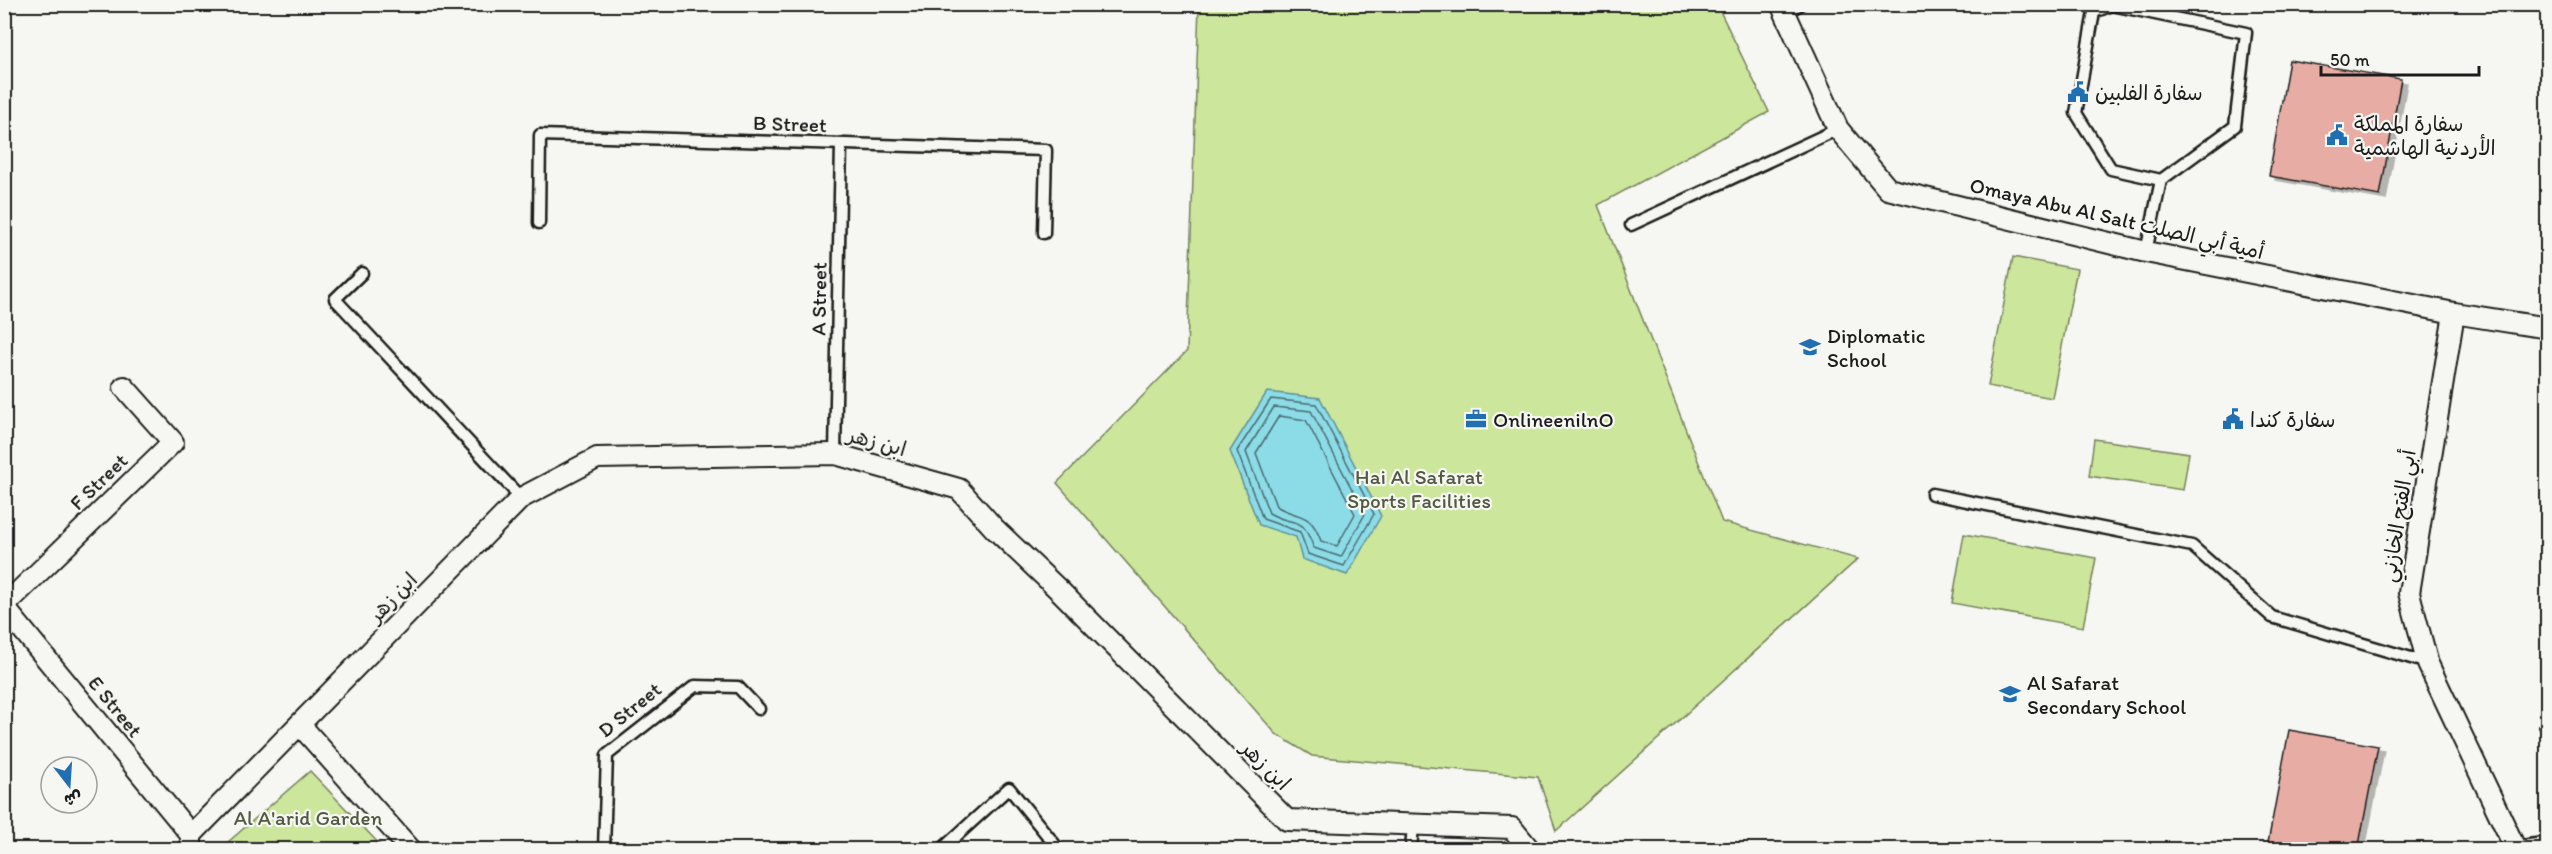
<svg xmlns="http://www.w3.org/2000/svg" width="2552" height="854" font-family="Itim,'Playpen Sans Arabic',sans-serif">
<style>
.green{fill:#cce69c;stroke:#74815c;stroke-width:1.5}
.water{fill:#8cdce8;stroke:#5f8f96;stroke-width:1.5}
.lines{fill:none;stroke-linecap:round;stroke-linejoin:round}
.shore{stroke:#49696e;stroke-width:1.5}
.building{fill:#e7ada4;stroke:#1c1c1c;stroke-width:1.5;filter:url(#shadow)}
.service-casing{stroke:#1c1c1c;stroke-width:15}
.minor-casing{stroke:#1c1c1c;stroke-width:24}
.service{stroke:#f6f6f2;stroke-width:10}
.minor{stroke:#f6f6f2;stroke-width:20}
.labels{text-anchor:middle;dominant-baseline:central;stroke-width:4.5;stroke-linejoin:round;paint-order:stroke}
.poi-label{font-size:21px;fill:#1c1c1c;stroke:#f6f6f2;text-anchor:start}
.street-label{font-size:21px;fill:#1c1c1c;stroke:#f6f6f2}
.park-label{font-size:21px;fill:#515942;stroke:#f6f6f2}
</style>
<defs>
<filter id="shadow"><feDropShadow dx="6" dy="4" stdDeviation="0" flood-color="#0004"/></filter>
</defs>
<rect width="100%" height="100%" fill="#f6f6f2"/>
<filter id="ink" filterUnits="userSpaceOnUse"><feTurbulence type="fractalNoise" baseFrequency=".0167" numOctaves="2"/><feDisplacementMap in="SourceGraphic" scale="12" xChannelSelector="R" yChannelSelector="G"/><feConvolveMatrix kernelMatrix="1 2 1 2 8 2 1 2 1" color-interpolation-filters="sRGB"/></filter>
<g filter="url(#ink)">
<g class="green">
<path d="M1199,5H1717L1769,112L1598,205L1722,522L1858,559L1556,831L1538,777L1312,756L1276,734L1057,483L1187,351Z"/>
<path d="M2013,257L2077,269L2052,398L1988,386Z"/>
<path d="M2094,439L2189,453L2183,490L2089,476Z"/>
<path d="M1964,534L2096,558L2083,627L1952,603Z"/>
<path d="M310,771L384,849H220Z"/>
</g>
<path class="water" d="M1267,392L1320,398L1381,516L1347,575L1302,559L1296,537L1259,525L1230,451Z"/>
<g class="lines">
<g class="shore">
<path d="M1271,399L1316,404L1374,514L1344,566L1308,554L1300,532L1263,519L1237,451Z"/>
<path d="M1274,407L1311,411L1365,514L1341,557L1314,548C1300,511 1297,529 1269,513L1246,452Z"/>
<path d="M1279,416L1306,420L1355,514L1337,546L1321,541C1310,510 1300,520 1276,506L1256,453Z"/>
</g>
</g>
<g class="building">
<path d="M2289,60L2401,79L2380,196L2269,176Z"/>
<path d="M2548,722V745L2538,726Z"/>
<path d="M2289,730L2378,746L2358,850H2304L2268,843Z"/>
</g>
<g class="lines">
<defs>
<g id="service">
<path d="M1785,12L1801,4"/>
<path d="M539,223L540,135L1046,150L1044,233"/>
<path d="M1631,225L1838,129"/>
<path d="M2146,252L2161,180L2235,126L2246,33L2112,5L2094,12L2076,113L2111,169L2161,180"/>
<path d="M362,273L335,299L521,498"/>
<path d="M835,454L841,144"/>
<path d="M1932,494L2192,546L2272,617L2428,663"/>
<path d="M2516,847L2548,842"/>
<path d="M604,850L607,755L695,686L738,687L759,709"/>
<path d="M941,850L1009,788L1056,846"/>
<path d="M1411,850L1413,825"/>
</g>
<g id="minor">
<path d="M1781,4L1838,129L1888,189L2146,252L2454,313L2548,328"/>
<path d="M2454,313L2409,593L2428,664L2516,850"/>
<path d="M4,606L173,442L124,387"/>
<path d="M4,607L191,835"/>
<path d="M301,726L411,850"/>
<path d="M191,850V835L521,498L597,458L835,454L959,489L994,528L1061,592L1287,820L1512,828L1530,850"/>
</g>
</defs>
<use href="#service" class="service-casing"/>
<use href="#minor" class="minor-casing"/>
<use href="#service" class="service"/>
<use href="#minor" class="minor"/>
</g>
</g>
<defs>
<symbol id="civic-bare" viewBox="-9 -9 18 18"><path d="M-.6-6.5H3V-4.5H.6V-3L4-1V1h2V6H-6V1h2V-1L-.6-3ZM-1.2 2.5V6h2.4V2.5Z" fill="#1f6fb2" stroke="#f6f6f2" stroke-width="2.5" paint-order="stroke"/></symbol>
<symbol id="school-bare" viewBox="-9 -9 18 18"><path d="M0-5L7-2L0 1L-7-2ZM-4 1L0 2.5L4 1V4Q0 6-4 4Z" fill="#1f6fb2" stroke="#f6f6f2" stroke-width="2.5" paint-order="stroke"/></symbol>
<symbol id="office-bare" viewBox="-9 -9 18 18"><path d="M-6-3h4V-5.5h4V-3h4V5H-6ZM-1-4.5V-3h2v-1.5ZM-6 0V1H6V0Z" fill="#1f6fb2" stroke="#f6f6f2" stroke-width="2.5" paint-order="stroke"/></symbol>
</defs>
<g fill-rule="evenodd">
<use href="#civic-bare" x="2063" y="77" width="30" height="30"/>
<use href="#civic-bare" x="2322" y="120" width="30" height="30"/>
<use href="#school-bare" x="1795" y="332" width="30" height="30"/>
<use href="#office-bare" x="1461" y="404" width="30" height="30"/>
<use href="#civic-bare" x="2218" y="404" width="30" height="30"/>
<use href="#school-bare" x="1995" y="679" width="30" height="30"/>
</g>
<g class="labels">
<g class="poi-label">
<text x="2095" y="92">سفارة الفلبين</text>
<text x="2354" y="123">سفارة المملكة<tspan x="2354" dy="24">الأردنية الهاشمية</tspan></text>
<text x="1827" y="335">Diplomatic<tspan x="1827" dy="24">School</tspan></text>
<text x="1493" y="419">OnlineenilnO</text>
<text x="2250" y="419">سفارة كندا</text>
<text x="2027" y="682">Al Safarat<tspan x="2027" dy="24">Secondary School</tspan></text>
</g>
<g class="street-label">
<text transform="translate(790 123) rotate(2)">B Street</text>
<text transform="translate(2117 218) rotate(13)">Omaya Abu Al Salt أمية أبي الصلت</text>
<text transform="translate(818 299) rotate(-89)">A Street</text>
<text transform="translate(877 441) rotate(15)">ابن زهر</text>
<text transform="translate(98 481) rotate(-44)">F Street</text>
<text transform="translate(2398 516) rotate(-81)">أبي الفتح الخازني</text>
<text transform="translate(392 597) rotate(-46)">ابن زهر</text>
<text transform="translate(116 706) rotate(51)">E Street</text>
<text transform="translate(629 709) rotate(-39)">D Street</text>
<text transform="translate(1266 765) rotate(45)">ابن زهر</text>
</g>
<g class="park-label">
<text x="1419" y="476">Hai Al Safarat<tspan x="1419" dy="24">Sports Facilities</tspan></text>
<text x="308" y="817">Al A'arid Garden</text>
</g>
</g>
<rect width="2552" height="854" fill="none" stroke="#f6f6f2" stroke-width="24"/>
<rect x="12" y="12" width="2528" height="830" fill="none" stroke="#1c1c1c" stroke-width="2" filter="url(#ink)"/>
<g transform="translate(69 785) rotate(163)"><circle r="28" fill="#f6f6f2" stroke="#9f9f9c" stroke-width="1.5"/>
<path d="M0-4.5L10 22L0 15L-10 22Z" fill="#1f6fb2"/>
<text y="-9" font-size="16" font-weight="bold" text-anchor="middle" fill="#1c1c1c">ش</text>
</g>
<path d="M2321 66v9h158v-9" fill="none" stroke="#1c1c1c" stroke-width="3"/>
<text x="2330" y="66" font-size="18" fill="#1c1c1c" stroke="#f6f6f2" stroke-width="4.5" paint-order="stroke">50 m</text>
</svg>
